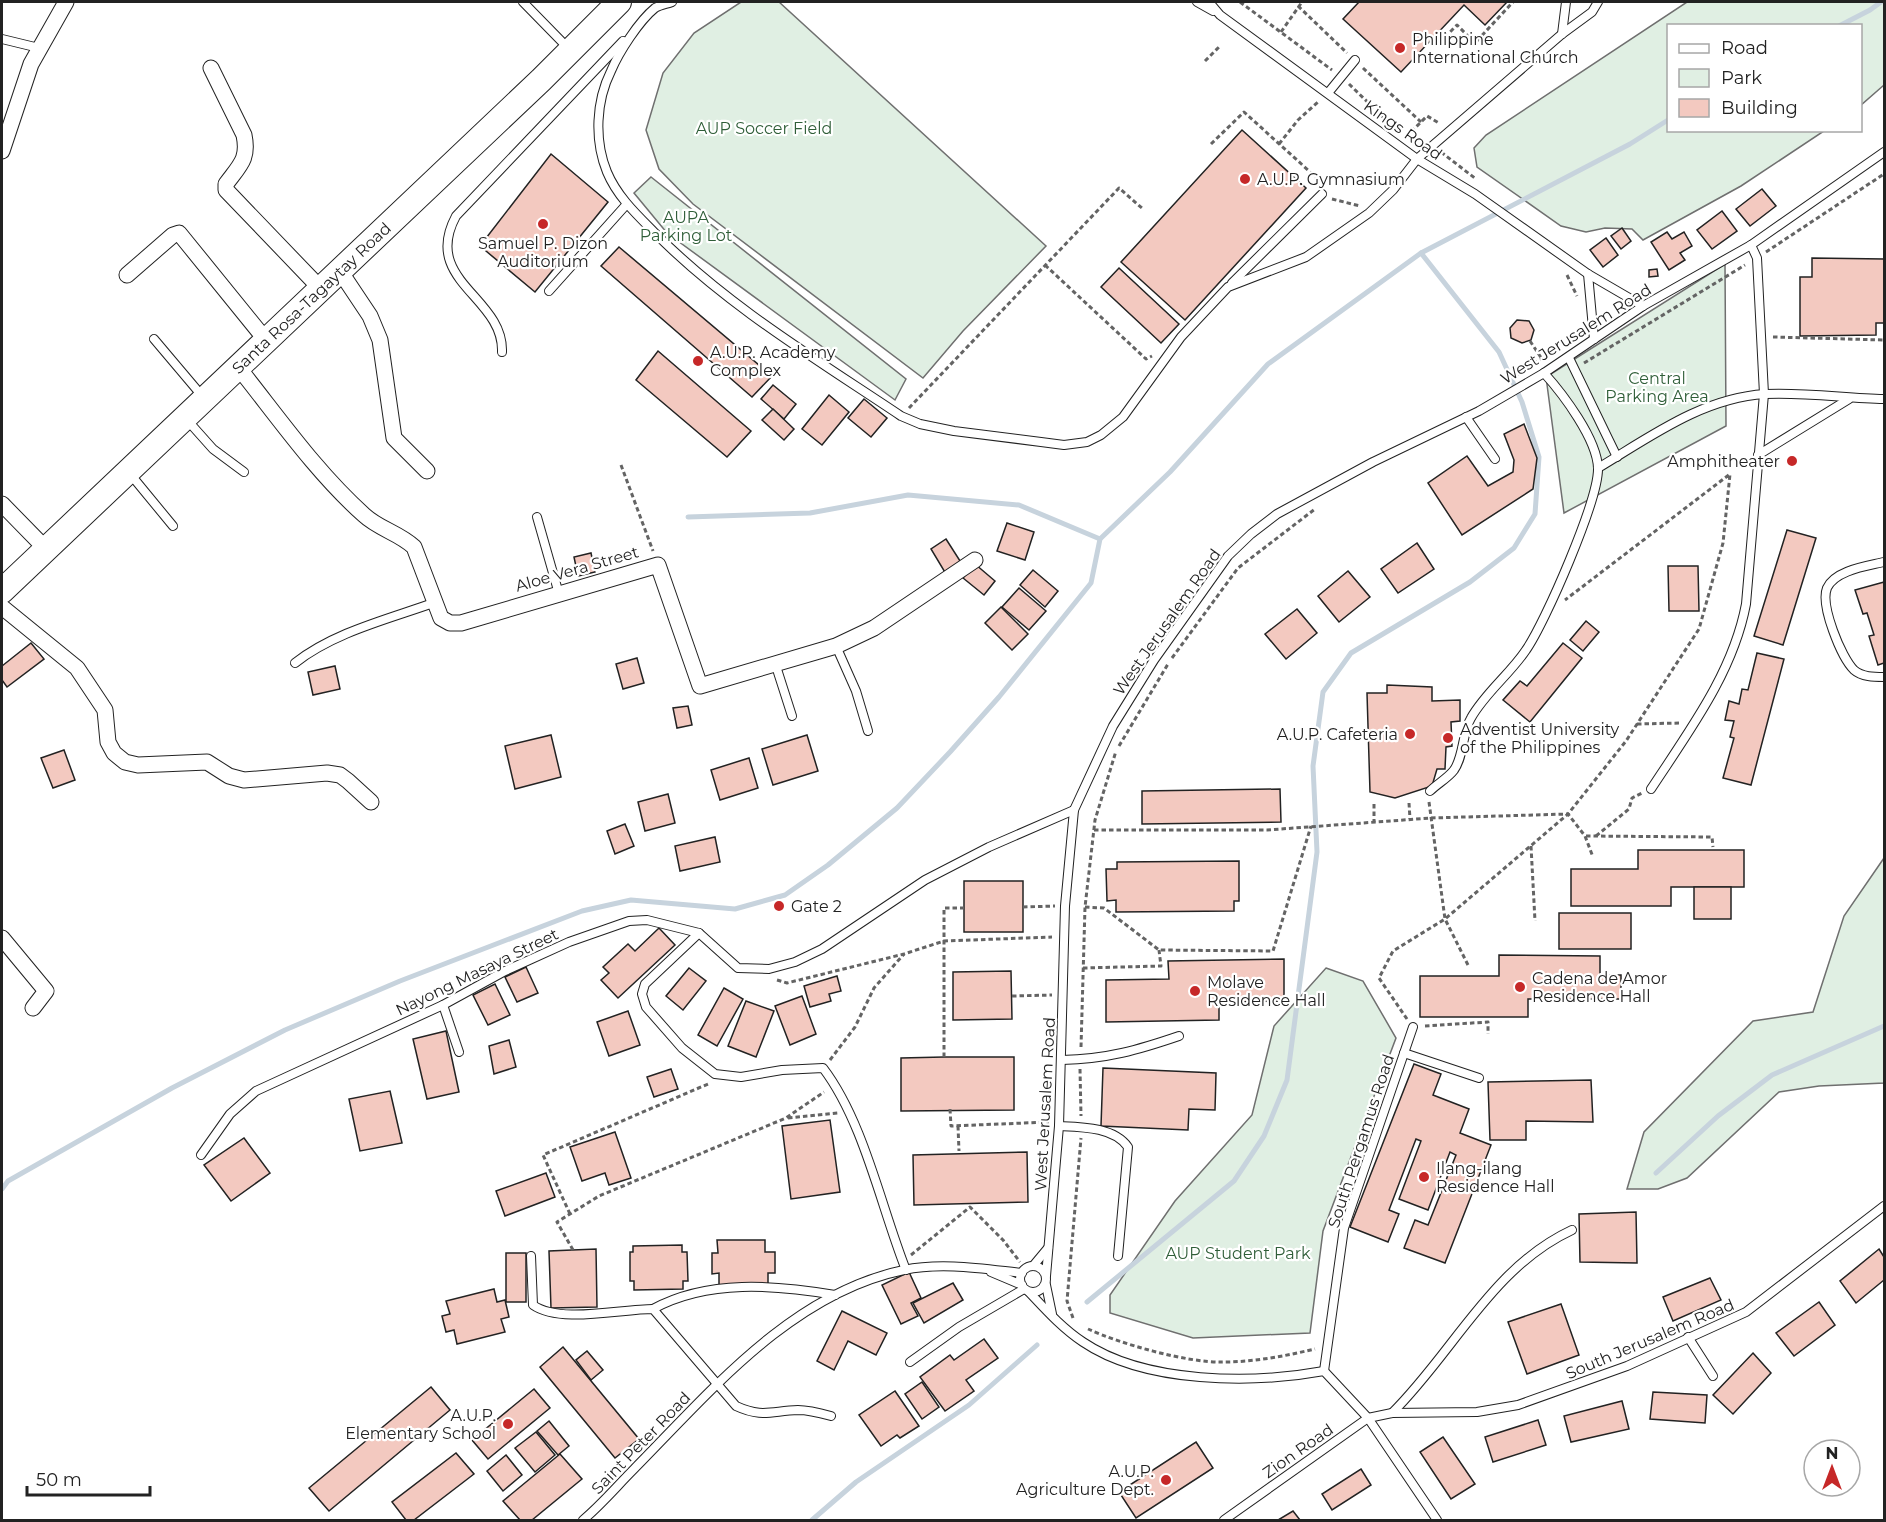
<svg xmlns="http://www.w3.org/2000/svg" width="1886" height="1522" font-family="Montserrat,sans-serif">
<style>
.green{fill:#e0efe3;stroke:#6f6f6f;stroke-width:1.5}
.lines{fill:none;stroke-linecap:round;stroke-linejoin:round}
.stream{stroke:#c7d3dd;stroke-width:5}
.building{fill:#f3c9c0;stroke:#222;stroke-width:1.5}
.service-casing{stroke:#222;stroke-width:10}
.minor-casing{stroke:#222;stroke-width:17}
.primary-casing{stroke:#222;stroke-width:26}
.path{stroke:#646464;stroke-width:3;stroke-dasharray:4.5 3;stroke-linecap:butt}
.service{stroke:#fff;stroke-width:8}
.minor{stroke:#fff;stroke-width:15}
.primary{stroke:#fff;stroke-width:24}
.poi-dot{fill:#c62828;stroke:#fff;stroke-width:2}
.labels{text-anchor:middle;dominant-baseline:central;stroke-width:4.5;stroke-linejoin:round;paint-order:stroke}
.poi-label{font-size:16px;fill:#222;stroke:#fff;text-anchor:start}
.park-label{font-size:16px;fill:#2f5e38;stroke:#fff}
.street-label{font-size:16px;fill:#222;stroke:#fff}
</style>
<rect width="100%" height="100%" fill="#fff"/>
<g class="green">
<path d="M741,2H779L1046,246L963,331L923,378L693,204L659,169L646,130L663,73L694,33Z"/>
<path d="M1687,2H1884V85L1861,105L1860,26H1668V130L1824,131L1741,186L1643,240L1632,229L1605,228L1586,232L1561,226L1477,167L1474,148L1486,135Z"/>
<path d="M651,177L906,379L895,400L667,233L634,193Z"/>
<path d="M1725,264L1726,426L1564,513L1546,377Z"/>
<path d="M1884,858V1083L1819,1086L1779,1092L1687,1178L1658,1189H1627L1644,1132L1753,1021L1813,1012L1844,916Z"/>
<path d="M1326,968L1363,981L1396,1038L1323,1231L1310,1333L1193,1338L1110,1313V1295L1175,1201L1252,1115L1274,1026Z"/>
</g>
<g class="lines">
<g class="stream">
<path d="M1839,26L1870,10L1881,2"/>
<path d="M688,517L810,513L908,495L1019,505L1100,539"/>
<path d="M1656,1173L1718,1116L1772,1075L1884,1026"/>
<path d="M2,1189L8,1181L172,1088L285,1030L400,981L582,911L631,900L735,909L785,895L828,865L897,808L950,752L999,697L1091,583L1100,539L1170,472L1268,364L1421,253L1630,144L1668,120"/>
<path d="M1087,1302L1234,1181L1264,1136L1287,1080L1317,852L1313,766L1323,692L1351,653L1470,582L1514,548L1535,514L1539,457L1522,402L1499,352L1421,253"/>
<path d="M812,1520L856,1482L969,1405L1037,1345"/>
</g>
</g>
<g class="building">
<path d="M1359,2H1507L1485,25L1464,5L1401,72L1343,19Z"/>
<path d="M1242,130L1306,188L1185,320L1121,262Z"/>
<path d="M551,154L608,202L535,292L480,246Z"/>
<path d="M1762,189L1776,206L1750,226L1736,209Z"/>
<path d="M1722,211L1737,231L1712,249L1697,230Z"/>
<path d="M1622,228L1631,241L1621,249L1611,236Z"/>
<path d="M1667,232L1672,239L1684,232L1692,246L1680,253L1685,260L1669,270L1651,242Z"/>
<path d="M1606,238L1618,255L1603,267L1590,250Z"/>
<path d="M619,247L772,376L752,397L601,266Z"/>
<path d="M1812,258L1884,259V323H1876V335L1800,336V277H1812Z"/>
<path d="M1119,268L1179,324L1161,343L1101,287Z"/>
<path d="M1657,269L1658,276L1649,277V270Z"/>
<path d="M1517,320L1529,321L1534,330L1531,340L1522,343L1511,338L1510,328Z"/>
<path d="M658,351L751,431L727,457L636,380Z"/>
<path d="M773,385L796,404L784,419L761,399Z"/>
<path d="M829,395L849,412L822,445L802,429Z"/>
<path d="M864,399L887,418L871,437L848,418Z"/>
<path d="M773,409L794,429L784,440L762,420Z"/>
<path d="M1524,424L1537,458L1533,489L1462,535L1428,483L1467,456L1488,486L1513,472L1514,460L1504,434Z"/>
<path d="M1007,523L1034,532L1025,560L997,551Z"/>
<path d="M1787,530L1816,538L1783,645L1754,636Z"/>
<path d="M946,539L962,564L946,574L931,549Z"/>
<path d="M1417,543L1434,569L1398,593L1381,569Z"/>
<path d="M591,553L595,572L578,576L574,557Z"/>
<path d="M975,564L995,581L984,595L963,578Z"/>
<path d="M1668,566H1698L1699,611H1669Z"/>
<path d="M1033,570L1058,591L1045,607L1020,585Z"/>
<path d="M1348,571L1370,597L1339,622L1318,596Z"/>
<path d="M1884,582V663L1878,665L1869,636L1874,635L1867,613L1863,614L1855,590Z"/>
<path d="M1019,588L1046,611L1029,630L1002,607Z"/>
<path d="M1001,607L1028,634L1012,650L985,623Z"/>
<path d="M1297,609L1317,633L1286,659L1265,634Z"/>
<path d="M1586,621L1599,632L1583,651L1570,640Z"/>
<path d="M31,643L44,659L7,687L2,680V666Z"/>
<path d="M1563,643L1582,658L1530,722L1503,700L1520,681L1527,686Z"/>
<path d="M1757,653L1784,659L1751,785L1723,778L1734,738L1730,737L1734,721L1725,720L1729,701L1739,704L1742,689L1748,690Z"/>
<path d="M637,658L644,683L623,689L616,664Z"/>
<path d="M335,666L340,689L313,695L308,672Z"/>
<path d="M1387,685L1432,687V701L1460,700V721L1451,722L1452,746L1446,747L1445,769H1437L1432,786L1395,798L1370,792L1367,693H1387Z"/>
<path d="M688,706L692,725L677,728L673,708Z"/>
<path d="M551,735L561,777L515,789L505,746Z"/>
<path d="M807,735L818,771L773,785L762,749Z"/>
<path d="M64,750L75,780L53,788L41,758Z"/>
<path d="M749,758L758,788L720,800L711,770Z"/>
<path d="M1280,789L1281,822L1142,824V791Z"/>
<path d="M668,794L675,823L645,831L638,802Z"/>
<path d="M625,824L634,846L615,854L607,831Z"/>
<path d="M715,837L720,862L680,871L675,846Z"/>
<path d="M1638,850H1744V887H1671V906H1571V869H1638Z"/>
<path d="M1239,861V901H1234V911L1116,912V900L1107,901L1106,869H1117V862Z"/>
<rect x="964" y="881" width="59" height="51"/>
<rect x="1694" y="887" width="37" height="32"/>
<rect x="1559" y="913" width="72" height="36"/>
<path d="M659,928L675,945L618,998L601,980L609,973L603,967L628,944L635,951Z"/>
<path d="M1499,955L1600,956V975H1621V999H1528V1017H1420V976H1499Z"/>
<path d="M1284,959V1001L1219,1002V1020L1106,1022V980L1169,979L1168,961Z"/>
<path d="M526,967L538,993L517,1002L505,977Z"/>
<path d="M689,968L706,981L683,1010L666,996Z"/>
<path d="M1011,971L1012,1019L953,1020V972Z"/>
<path d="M837,976L841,991L829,994L831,1001L810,1007L804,986Z"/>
<path d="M495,984L510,1015L488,1025L473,995Z"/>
<path d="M724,988L743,999L717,1046L698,1035Z"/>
<path d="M802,996L816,1034L790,1045L775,1006Z"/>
<path d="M746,1001L774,1011L756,1057L728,1046Z"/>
<path d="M628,1011L640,1045L609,1056L597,1022Z"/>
<path d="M446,1031L459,1092L427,1099L413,1039Z"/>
<path d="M509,1040L516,1067L494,1074L489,1046Z"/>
<path d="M944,1057H1014V1110L901,1111V1058Z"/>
<path d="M1414,1064L1441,1074L1433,1095L1469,1109L1460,1133L1491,1145L1445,1263L1404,1248L1415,1220L1428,1225L1456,1155L1450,1152L1428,1210L1399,1199L1421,1141L1416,1139L1389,1210L1399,1214L1388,1242L1350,1227Z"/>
<path d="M1103,1068L1216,1073L1215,1110L1189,1109L1188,1130L1101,1126Z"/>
<path d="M671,1069L678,1089L654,1097L647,1077Z"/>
<path d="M1591,1080L1593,1122L1526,1121V1140H1490L1488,1082Z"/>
<path d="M390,1091L402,1143L360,1151L349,1099Z"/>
<path d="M830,1120L840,1192L791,1199L782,1126Z"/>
<path d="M615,1132L631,1178L609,1185L605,1173L582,1181L570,1147Z"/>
<path d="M244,1138L270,1173L231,1201L204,1165Z"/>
<path d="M1027,1152L1028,1202L914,1205L913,1155Z"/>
<path d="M546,1173L555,1197L505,1216L496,1191Z"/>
<path d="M1636,1212L1637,1263L1580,1262L1579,1214Z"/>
<path d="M717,1240H765V1252H775V1273H768V1285L719,1286V1273L712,1274V1253H718Z"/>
<path d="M682,1245V1252H687L688,1281H683V1289L634,1290V1281H630V1252H633V1246Z"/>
<path d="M596,1249L597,1307L551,1308L549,1251Z"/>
<path d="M1879,1249L1884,1257V1280L1856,1303L1840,1281Z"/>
<rect x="506" y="1253" width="20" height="49"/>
<path d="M909,1272L921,1298L911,1303L918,1316L901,1324L882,1285Z"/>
<path d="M1710,1278L1721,1300L1673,1321L1663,1297Z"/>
<path d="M953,1283L963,1300L924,1323L913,1303Z"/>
<path d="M494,1289L497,1302L505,1300L509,1317L501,1319L505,1332L457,1344L454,1330L446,1332L442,1316L450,1314L446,1301Z"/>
<path d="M1819,1302L1835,1325L1794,1356L1776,1333Z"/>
<path d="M1561,1304L1579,1355L1527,1374L1508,1322Z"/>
<path d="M842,1311L887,1333L876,1355L848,1341L834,1370L817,1361Z"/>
<path d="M984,1339L998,1358L966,1380L974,1391L945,1411L920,1377L950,1355L954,1360Z"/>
<path d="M563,1347L639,1439L615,1458L540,1367Z"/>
<path d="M587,1351L603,1370L591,1380L576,1360Z"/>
<path d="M1753,1353L1771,1373L1733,1414L1713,1395Z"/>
<path d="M922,1382L939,1407L922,1419L905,1394Z"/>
<path d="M431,1387L450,1410L329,1511L309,1488Z"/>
<path d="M534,1389L550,1408L488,1459L472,1440Z"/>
<path d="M895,1391L919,1426L900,1438L897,1435L881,1446L859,1415Z"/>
<path d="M1653,1392L1707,1395L1705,1423L1650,1419Z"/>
<path d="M1622,1401L1629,1429L1571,1442L1564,1416Z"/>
<path d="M1538,1420L1546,1445L1493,1462L1485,1437Z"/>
<path d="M549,1421L569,1446L558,1455L537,1431Z"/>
<path d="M536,1432L555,1455L535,1472L515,1448Z"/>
<path d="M1443,1437L1475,1484L1451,1499L1420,1452Z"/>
<path d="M1196,1442L1213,1468L1136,1518L1119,1492Z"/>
<path d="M456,1453L474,1474L414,1520H406L392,1502Z"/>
<path d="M560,1454L582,1479L532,1520H520L503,1501Z"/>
<path d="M506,1455L522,1475L503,1491L487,1471Z"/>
<path d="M1361,1469L1371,1485L1332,1510L1322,1494Z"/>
<path d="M1293,1511L1300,1520H1278Z"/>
</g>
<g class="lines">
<defs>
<g id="service">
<path d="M523,2L568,48"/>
<path d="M672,2C667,4 660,5 655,8C639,21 619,52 611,71C596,101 594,140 607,172C617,196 636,214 654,232C726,305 816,359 901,416L920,424L954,431L1041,442L1064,445L1087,442L1101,435L1123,417L1181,337L1228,287L1306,257L1369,213L1393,190L1417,159L1562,34L1592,12L1598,2"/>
<path d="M1197,2L1213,11"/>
<path d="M1209,2L1220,15L1417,159L1475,194L1588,274L1643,306"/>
<path d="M1562,34L1566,2"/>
<path d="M2,39L39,48"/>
<path d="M1328,93L1355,60"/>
<path d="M1588,274L1594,339"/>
<path d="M1232,283L1322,194"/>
<path d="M549,291L626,205"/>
<path d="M154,339L203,397"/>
<path d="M502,352C504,297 421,281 456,216L623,41"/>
<path d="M1569,358L1617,457"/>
<path d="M1466,417L1495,459"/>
<path d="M188,421L213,449L244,472"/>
<path d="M1758,455L1849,399"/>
<path d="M1598,468C1650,437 1702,398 1765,394C1804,392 1845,398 1884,399"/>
<path d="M131,475L173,526"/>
<path d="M537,517L559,594"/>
<path d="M1884,562C1868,566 1835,570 1827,588C1820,605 1841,657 1854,670C1862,677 1874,677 1884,677"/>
<path d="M836,646L856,691L868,731"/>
<path d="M295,663C334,632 389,619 436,602"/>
<path d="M775,663L792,716"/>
<path d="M1651,789C1689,731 1733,673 1746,604L1764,394L1757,258L1751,245"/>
<path d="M1430,791C1437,784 1448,778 1454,770C1464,756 1462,733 1471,718C1485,693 1510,674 1526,650C1545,623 1599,499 1598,468C1597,439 1563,394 1544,373"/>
<path d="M699,933L645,984L642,994L646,1007L682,1048L715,1074L741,1077L782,1070L823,1068C864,1122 881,1207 906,1270"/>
<path d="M443,1005L459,1052"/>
<path d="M1404,1053L1479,1078"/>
<path d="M1062,1060C1107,1059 1138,1050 1179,1036"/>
<path d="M1059,1126C1082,1127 1114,1127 1128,1147L1118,1256"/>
<path d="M201,1155L230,1114L256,1091L443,1005L505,971L569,942L629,921L647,920L699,933L738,968L769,969L795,962L822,949L925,880L989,847L1074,810"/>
<path d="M531,1256L533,1305C560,1324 620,1309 653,1309L736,1406C762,1418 771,1411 798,1410C809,1410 820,1413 831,1416"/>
<circle cx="1033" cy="1279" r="13"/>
<path d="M1033,1266L1048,1248"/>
<path d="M991,1272L1022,1285"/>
<path d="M1046,1276L1059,1126L1065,906L1074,810L1113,726L1154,660L1228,556L1251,534L1277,514L1373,462L1479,411L1544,373L1643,306L1751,245L1884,152"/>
<path d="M1046,1285L1052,1314"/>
<path d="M1029,1292C1046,1310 1062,1328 1083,1342C1145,1384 1253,1384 1324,1371L1368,1418L1437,1520"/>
<path d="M653,1309C708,1279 775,1285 835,1295"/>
<path d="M1688,1337L1713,1376"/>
<path d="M910,1362L959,1327L1024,1289"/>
<path d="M1324,1371L1344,1228L1413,1027"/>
<path d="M1392,1413C1453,1353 1492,1267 1572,1230"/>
<path d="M583,1520C601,1505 617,1486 634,1469C711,1391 792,1293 904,1270C942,1262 984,1269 1022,1273"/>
<path d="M1224,1520L1368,1418L1392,1413L1477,1412L1518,1405L1627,1366L1746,1312L1884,1206"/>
</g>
<g id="minor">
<path d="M211,68L244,135C249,159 240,165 226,184V190L321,289"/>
<path d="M2,151L31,64L66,2"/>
<path d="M340,271L370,316L380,340L394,438L427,471"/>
<path d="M127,275L173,235L179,233L265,339"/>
<path d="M238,367C278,417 316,472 364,515C379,529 399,533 414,547L441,618L450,623H461L658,565L700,686L836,646L874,628L975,560"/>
<path d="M2,504L46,549"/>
<path d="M2,607L77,668L105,710L108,742L114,753L125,762L138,765L207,762L229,776L244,780L327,773L340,775L348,781L371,802"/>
<path d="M2,938L46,991L33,1008"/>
</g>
<g id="primary">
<path id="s1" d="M2,591L541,80L619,2"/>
</g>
</defs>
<use href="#service" class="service-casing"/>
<use href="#minor" class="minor-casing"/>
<use href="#primary" class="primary-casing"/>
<g class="path">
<path d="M1240,2L1332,70"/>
<path d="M1298,6L1347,53"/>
<path d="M1281,32L1302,2"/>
<path d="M1445,37L1457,25L1475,43L1513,2"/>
<path d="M1205,61L1220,46"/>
<path d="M1363,68L1421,122"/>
<path d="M1349,84L1385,119"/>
<path d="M1406,137L1427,116L1439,123"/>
<path d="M1211,144L1244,112L1319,180L1317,183"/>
<path d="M1279,144L1298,120L1319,101"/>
<path d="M1441,152L1476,179"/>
<path d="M1332,199L1360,206"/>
<path d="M1766,252L1884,174"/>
<path d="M1045,265L1146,359L1152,356"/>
<path d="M1567,275L1577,296"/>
<path d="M1773,337L1884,340"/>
<path d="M1530,341L1542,359"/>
<path d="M1584,363L1745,265"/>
<path d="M1519,375L1517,371L1542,359"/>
<path d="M909,408L1119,188L1143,209"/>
<path d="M621,465L653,551"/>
<path d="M1172,658L1238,568L1315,509"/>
<path d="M1637,724L1680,723"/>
<path d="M1119,746L1168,664"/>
<path d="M1429,802L1445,919L1469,967"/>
<path d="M1409,803L1410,819"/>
<path d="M1374,804V822"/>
<path d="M1094,830H1267L1431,818L1568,814L1585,836L1593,857"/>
<path d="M1586,836L1712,837L1713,847"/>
<path d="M1596,836L1629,809L1632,798L1642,793"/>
<path d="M1531,846L1535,921"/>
<path d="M1023,907L1055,906"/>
<path d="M1085,907L1104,908L1159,950L1273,951L1311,826"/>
<path d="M1083,968L1161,966L1159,950"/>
<path d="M777,980L787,983L904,954L944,941L1052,937"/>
<path d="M1012,996L1052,995"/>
<path d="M1407,1019L1379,978L1393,951L1445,919L1568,814L1626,741L1699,629L1723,543L1730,474L1565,600"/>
<path d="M1425,1026L1488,1022V1034"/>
<path d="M1081,1047L1085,907L1095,820L1116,751"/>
<path d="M944,1057V908H964"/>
<path d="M830,1060L855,1027L874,988L904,954"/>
<path d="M1080,1069L1081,1116"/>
<path d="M950,1109L951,1126L1049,1122"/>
<path d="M788,1118L838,1113"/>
<path d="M958,1126L959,1151"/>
<path d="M570,1214L543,1155L708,1084"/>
<path d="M573,1250L557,1222L599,1196L786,1118L824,1092"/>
<path d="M911,1255L970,1207L1003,1240L1020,1262"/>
<path d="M1073,1318L1067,1301L1081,1138"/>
<path d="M1088,1329C1121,1344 1187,1363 1223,1362C1254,1362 1285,1356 1315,1349"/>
</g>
<use href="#service" class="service"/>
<use href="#minor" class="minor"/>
<use href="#primary" class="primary"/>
</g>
<g class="poi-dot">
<circle cx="1400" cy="48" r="6"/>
<circle cx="1245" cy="179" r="6"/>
<circle cx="543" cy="224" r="6"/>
<circle cx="698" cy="361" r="6"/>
<circle cx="1792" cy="461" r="6"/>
<circle cx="1410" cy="734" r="6"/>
<circle cx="1448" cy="738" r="6"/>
<circle cx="779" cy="906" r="6"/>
<circle cx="1520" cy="987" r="6"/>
<circle cx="1195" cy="991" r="6"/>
<circle cx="1424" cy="1177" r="6"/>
<circle cx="508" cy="1424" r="6"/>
<circle cx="1166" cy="1480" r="6"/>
</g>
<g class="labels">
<g class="poi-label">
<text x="1412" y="39">Philippine<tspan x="1412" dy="18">International Church</tspan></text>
<text x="1257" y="179">A.U.P. Gymnasium</text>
<text x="543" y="243" text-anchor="middle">Samuel P. Dizon<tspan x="543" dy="18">Auditorium</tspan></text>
<text x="710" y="352">A.U.P. Academy<tspan x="710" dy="18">Complex</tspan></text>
<text x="1780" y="461" text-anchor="end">Amphitheater</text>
<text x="1460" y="729">Adventist University<tspan x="1460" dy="18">of the Philippines</tspan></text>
<text x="1398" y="734" text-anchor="end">A.U.P. Cafeteria</text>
<text x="791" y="906">Gate 2</text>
<text x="1532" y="978">Cadena de Amor<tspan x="1532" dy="18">Residence Hall</tspan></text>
<text x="1207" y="982">Molave<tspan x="1207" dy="18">Residence Hall</tspan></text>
<text x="1436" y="1168">Ilang-ilang<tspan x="1436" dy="18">Residence Hall</tspan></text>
<text x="496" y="1415" text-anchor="end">A.U.P.<tspan x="496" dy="18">Elementary School</tspan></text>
<text x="1154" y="1471" text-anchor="end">A.U.P.<tspan x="1154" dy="18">Agriculture Dept.</tspan></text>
</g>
<g class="park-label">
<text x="764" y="128">AUP Soccer Field</text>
<text x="686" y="217">AUPA<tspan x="686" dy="18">Parking Lot</tspan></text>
<text x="1657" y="378">Central<tspan x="1657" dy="18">Parking Area</tspan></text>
<text x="1238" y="1253">AUP Student Park</text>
</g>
<g class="street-label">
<text transform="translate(1403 130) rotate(35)">Kings Road</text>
<text stroke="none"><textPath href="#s1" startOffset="426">Santa Rosa-Tagaytay Road</textPath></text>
<text transform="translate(1576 334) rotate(-32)">West Jerusalem Road</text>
<text transform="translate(577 569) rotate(-16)">Aloe Vera Street</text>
<text transform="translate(1167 622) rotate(-55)">West Jerusalem Road</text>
<text transform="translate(477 972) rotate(-26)">Nayong Masaya Street</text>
<text transform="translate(1045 1104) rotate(-87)">West Jerusalem Road</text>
<text transform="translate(1361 1141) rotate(-72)">South Pergamus Road</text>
<text transform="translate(1650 1339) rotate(-23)">South Jerusalem Road</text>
<text transform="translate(641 1443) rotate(-46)">Saint Peter Road</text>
<text transform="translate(1298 1451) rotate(-35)">Zion Road</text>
</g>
</g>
<rect width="1886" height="1522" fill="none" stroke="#222222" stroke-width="6"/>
<rect x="1667" y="24" width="195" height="108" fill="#ffffff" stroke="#a7a7a7" stroke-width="1.5"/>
<rect x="1679" y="44" width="30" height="9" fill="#ffffff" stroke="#a7a7a7" stroke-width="1.5"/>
<text x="1721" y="54" font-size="18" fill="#222222">Road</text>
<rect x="1679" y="69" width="30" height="18" fill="#e0efe3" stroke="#a7a7a7" stroke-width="1.5"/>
<text x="1721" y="84" font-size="18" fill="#222222">Park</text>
<rect x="1679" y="99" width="30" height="18" fill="#f3c9c0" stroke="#a7a7a7" stroke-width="1.5"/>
<text x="1721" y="114" font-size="18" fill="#222222">Building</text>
<g transform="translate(1832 1468)"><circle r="28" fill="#ffffff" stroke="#a7a7a7" stroke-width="1.5"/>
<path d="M0-4.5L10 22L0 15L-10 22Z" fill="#c62828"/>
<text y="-9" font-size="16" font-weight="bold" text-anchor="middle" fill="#222222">N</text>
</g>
<path d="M27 1486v9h123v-9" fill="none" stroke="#222222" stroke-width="3"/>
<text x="36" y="1486" font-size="18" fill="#222222" stroke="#ffffff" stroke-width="4.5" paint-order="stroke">50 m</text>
</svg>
